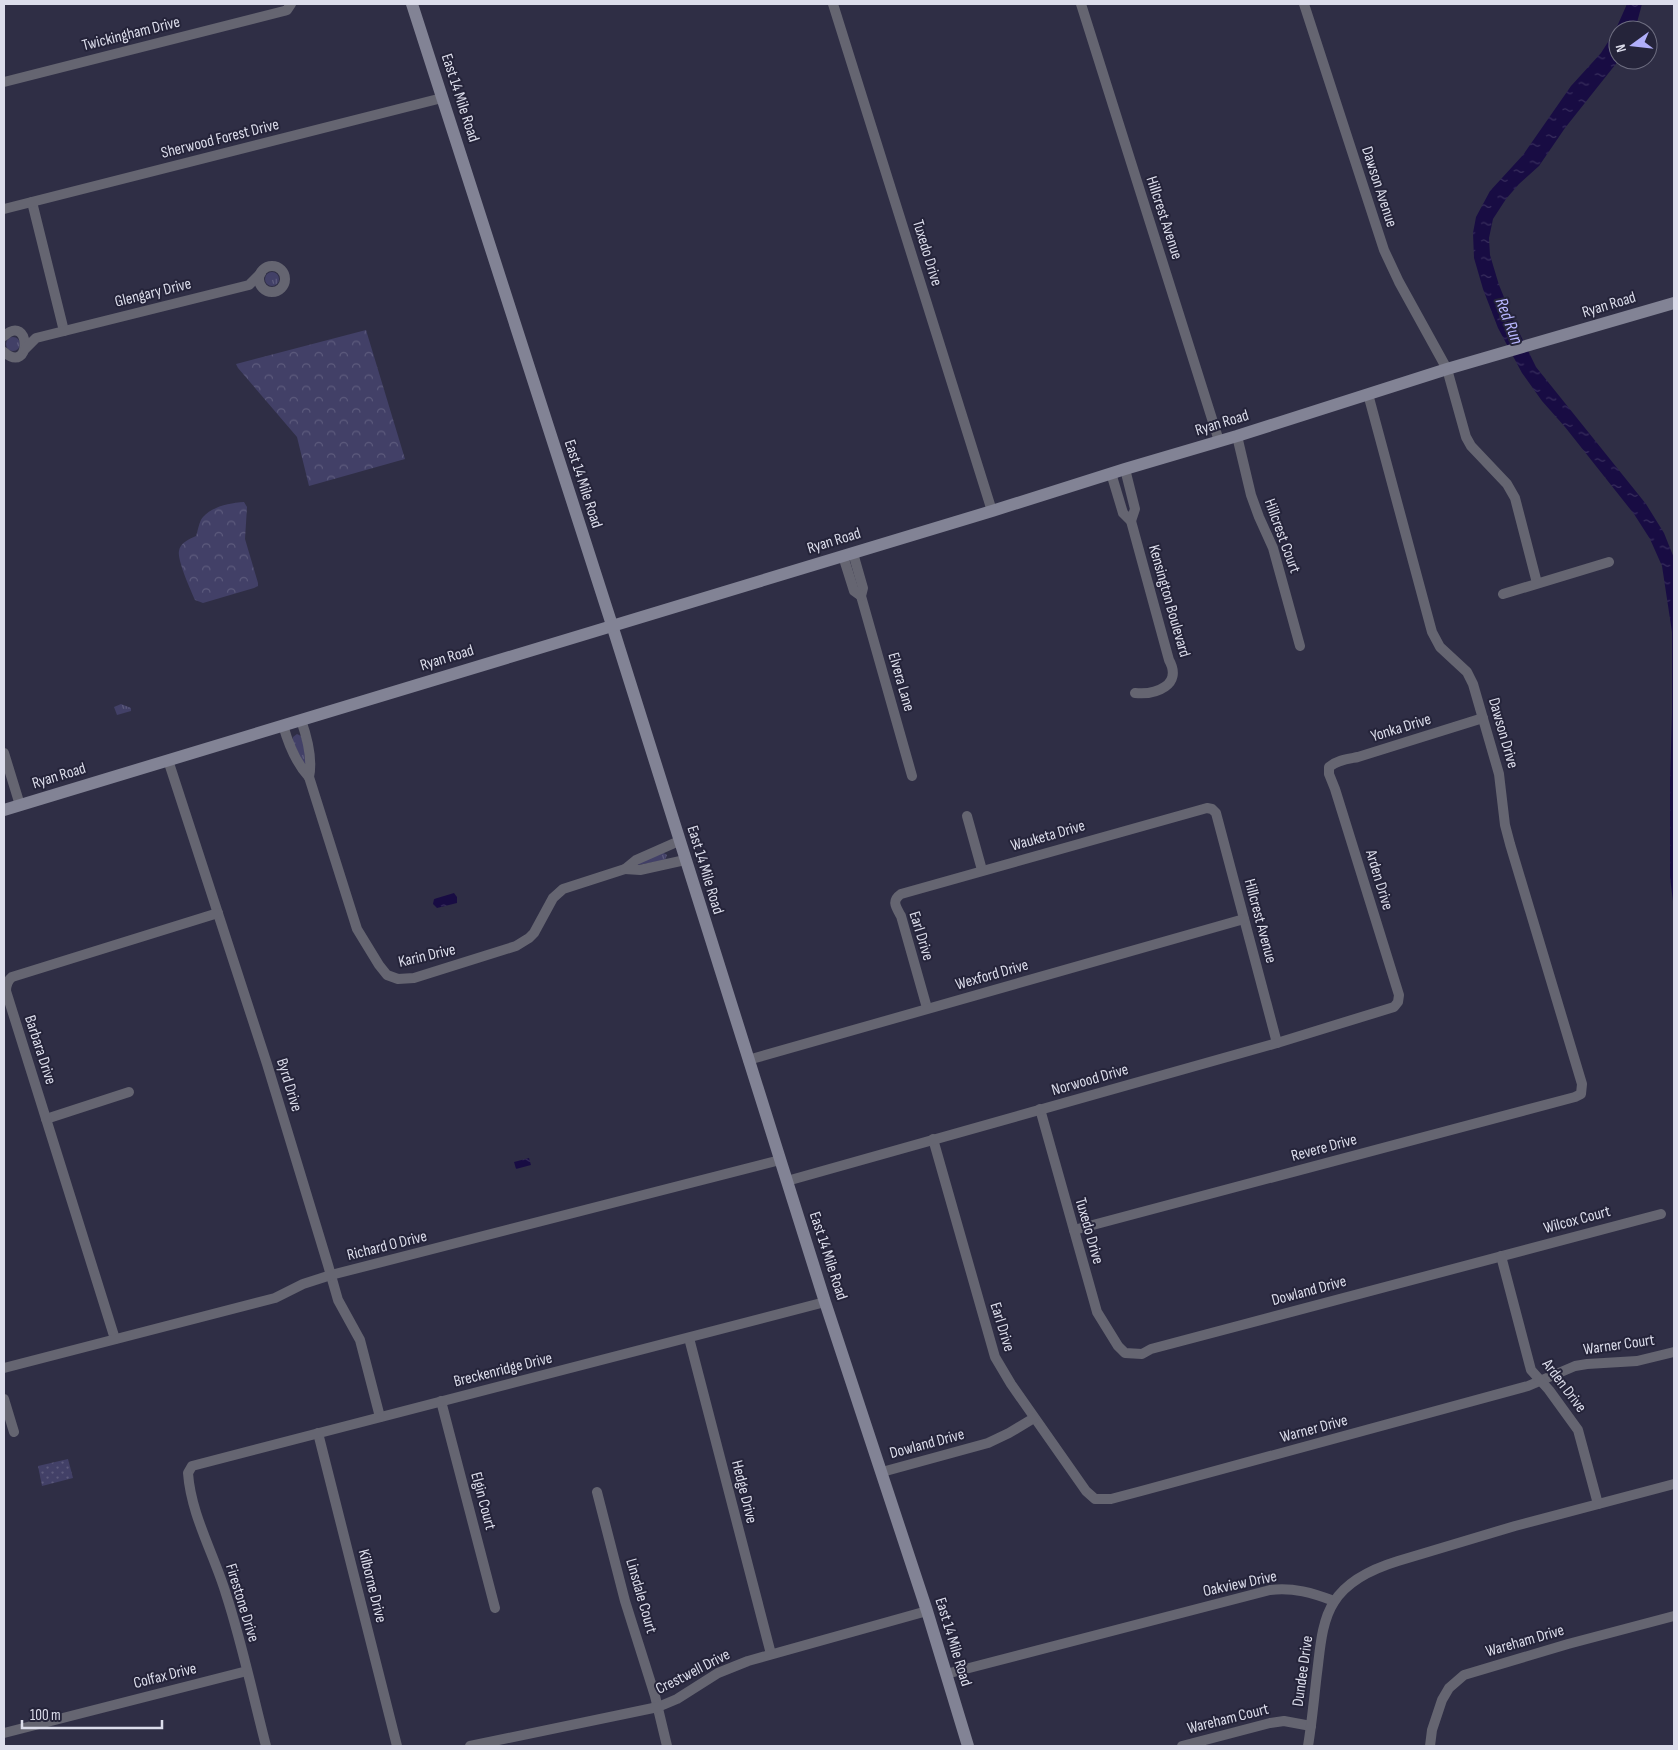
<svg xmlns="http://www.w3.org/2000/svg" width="1678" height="1750" font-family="'Sofia Sans Condensed',sans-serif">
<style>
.grass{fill:url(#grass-tufts)}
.forest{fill:url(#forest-crowns)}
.park{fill:url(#park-dots)}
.water{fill:url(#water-ripples)}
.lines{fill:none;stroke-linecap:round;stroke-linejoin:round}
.street{stroke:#656571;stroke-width:10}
.secondary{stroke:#828395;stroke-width:12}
.labels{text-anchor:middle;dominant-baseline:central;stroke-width:4;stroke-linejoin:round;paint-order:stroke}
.street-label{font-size:16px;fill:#dcddeb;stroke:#25243a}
.water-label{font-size:18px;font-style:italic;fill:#b8b6ff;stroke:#25243a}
</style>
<defs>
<pattern id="grass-tufts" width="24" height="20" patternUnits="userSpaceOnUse" patternTransform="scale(1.25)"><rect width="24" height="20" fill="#424067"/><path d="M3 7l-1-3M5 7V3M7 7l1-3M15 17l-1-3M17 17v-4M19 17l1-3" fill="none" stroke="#5d5b7d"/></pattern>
<pattern id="forest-crowns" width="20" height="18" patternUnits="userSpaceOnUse" patternTransform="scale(1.25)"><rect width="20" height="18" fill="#424067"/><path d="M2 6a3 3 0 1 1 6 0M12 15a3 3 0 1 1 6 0" fill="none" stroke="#5d5b7d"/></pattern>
<pattern id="park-dots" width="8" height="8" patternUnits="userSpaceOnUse" patternTransform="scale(1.25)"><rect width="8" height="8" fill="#424067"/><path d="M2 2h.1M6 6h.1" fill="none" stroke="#5d5b7d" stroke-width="1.8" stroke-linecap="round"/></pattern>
<pattern id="water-ripples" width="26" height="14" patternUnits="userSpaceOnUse" patternTransform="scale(1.25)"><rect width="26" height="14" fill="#180c43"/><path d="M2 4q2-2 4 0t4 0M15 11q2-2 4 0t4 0" fill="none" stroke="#392f5e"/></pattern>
</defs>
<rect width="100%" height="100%" fill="#2f2e45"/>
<g class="grass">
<circle cx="272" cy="279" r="7"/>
<circle cx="13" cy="344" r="7"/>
<path d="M121,704L131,708V711L117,715L114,707Z"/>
<path d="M297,734L301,736L308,761L306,764H304L293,742V737Z"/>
<path d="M662,852L667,855L665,860L638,865L639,863Z"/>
</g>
<g class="forest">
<path d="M366,330L405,459L309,486L297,437L238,368L236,364Z"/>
<path d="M244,502L247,507L245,539L258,583V586L254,588L203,603L195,600C191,591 177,560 179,551C180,543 189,539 196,536C198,531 199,521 203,517C213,506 230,503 244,502Z"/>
</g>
<path class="park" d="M68,1459L73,1478L42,1486L38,1466Z"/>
<g class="water">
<path d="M1627,4H1642L1635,30H1618L1619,60L1565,128L1539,166L1519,184L1506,199L1493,219L1489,238L1490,255L1499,285L1515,324L1536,367L1646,504L1664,533L1674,558V910L1670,877V781L1672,712V632L1662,566L1650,539L1634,514L1565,427L1542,401L1522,373L1498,328L1483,289L1474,258L1473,233L1476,217L1490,191L1523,155L1571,86L1601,53L1615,31Z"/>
<path d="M454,893L457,897V903L437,908L433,904L434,899Z"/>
<path d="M529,1158L531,1165L516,1169L514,1162Z"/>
</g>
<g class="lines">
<g class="street">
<path d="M833,4L992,511"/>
<path d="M1081,4L1219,441"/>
<path d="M1304,4L1384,250L1399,282L1447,369L1466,437L1471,446L1507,484L1515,498L1537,583"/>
<path d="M4,82L284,11L287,10L291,4"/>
<path d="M32,202L64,331"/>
<path d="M4,209L442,98"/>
<circle cx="272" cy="279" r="13"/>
<path d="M4,336C31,312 32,376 4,352"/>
<path d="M25,349L36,338L249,285L261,273"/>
<path d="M1237,436L1251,495L1259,517L1273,548L1300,646"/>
<path d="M1125,469L1135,509L1131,521"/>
<path d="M1111,473L1123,513L1131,521L1169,660C1183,685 1156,695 1135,693"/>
<path d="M853,553L863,588L861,596L912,776"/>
<path d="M843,556L854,591L861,596"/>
<path d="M1503,594L1609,562"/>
<path d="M283,725C288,743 296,763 309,777C313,759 307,737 301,720"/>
<path d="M4,753L20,805"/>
<path d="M168,760L267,1064L328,1265L338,1300L360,1340L380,1417"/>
<path d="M309,777L357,929L379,965L387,975L398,979L414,978L516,946L529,938L534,933L553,898L563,889L625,869"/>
<path d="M967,816L982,870"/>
<path d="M679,841L636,860L625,869L640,870L685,860"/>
<path d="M927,1008L901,916C896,907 891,901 901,894L1207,808L1212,809L1216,813L1277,1043"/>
<path d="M748,1060L1244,919"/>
<path d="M1040,1109L1097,1312L1118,1346L1125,1353L1142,1354L1151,1349L1661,1214"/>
<path d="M46,1119L129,1092"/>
<path d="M933,1139L995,1357L1011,1384L1086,1491L1095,1499H1111L1145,1490L1528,1386L1575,1366L1587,1364L1637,1361L1674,1352"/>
<path d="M787,1181L1277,1043L1394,1007L1398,1002L1399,995L1335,789L1329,774V767C1337,760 1348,759 1358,757L1483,718"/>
<path d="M1074,1230L1575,1097L1581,1094L1582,1084L1510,844L1505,825L1499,774L1473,684L1467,672L1440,647L1432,632L1368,394"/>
<path d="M1501,1256L1531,1370L1549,1390L1578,1430L1598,1504"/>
<path d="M689,1338L771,1654"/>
<path d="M115,1339L6,991C6,985 7,981 12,977L218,913"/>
<path d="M4,1368L275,1298L303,1284L331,1275L780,1160"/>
<path d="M4,1399L14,1432"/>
<path d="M441,1401L495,1608"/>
<path d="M318,1433L397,1746"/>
<path d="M882,1472L988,1443L1009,1433L1034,1418"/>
<path d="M597,1492L625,1601L655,1696L667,1746"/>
<path d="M946,1674L1270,1590C1293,1587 1313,1593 1334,1601"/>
<path d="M4,1733L247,1671"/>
<path d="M266,1746C253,1696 242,1643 226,1594C214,1554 191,1515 188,1473L192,1466L825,1302"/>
<path d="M470,1746L658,1707L677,1699L718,1673L748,1661L927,1611"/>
<path d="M1182,1746L1270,1723L1284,1721L1311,1726"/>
<path d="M1308,1746C1312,1722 1314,1698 1317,1673C1320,1651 1321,1622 1334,1602C1347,1581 1375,1568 1398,1561L1515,1526L1674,1484"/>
<path d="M1430,1746L1432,1730L1442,1700L1449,1688L1464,1675L1568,1644L1674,1616"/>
</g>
<g class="secondary">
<path d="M412,4L612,625L825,1302L927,1611L968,1746"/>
<path d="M4,810L992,511L1125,469L1237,436L1447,369L1674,303"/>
</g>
</g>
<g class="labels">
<g class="street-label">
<text transform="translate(131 34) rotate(-14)">Twickingham Drive</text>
<text transform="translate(460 98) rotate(72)">East 14 Mile Road</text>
<text transform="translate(220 139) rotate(-14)">Sherwood Forest Drive</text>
<text transform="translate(1379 187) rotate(72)">Dawson Avenue</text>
<text transform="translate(1164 218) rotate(72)">Hillcrest Avenue</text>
<text transform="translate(927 253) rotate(73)">Tuxedo Drive</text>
<text transform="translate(153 293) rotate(-14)">Glengary Drive</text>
<text transform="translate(1609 305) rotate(-17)">Ryan Road</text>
<text transform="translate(1222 423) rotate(-17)">Ryan Road</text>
<text transform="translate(583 484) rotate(72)">East 14 Mile Road</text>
<text transform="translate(1282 536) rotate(70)">Hillcrest Court</text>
<text transform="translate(834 541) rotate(-17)">Ryan Road</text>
<text transform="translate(1169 601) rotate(74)">Kensington Boulevard</text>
<text transform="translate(447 658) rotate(-17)">Ryan Road</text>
<text transform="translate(901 682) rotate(74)">Elvera Lane</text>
<text transform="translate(1401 728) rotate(-17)">Yonka Drive</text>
<text transform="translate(1503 733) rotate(74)">Dawson Drive</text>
<text transform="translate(59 776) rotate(-17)">Ryan Road</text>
<text transform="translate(1048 836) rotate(-16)">Wauketa Drive</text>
<text transform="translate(705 870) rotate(73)">East 14 Mile Road</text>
<text transform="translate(1379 880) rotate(73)">Arden Drive</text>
<text transform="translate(1260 921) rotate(75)">Hillcrest Avenue</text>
<text transform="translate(921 936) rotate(73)">Earl Drive</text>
<text transform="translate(427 956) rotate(-13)">Karin Drive</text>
<text transform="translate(992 975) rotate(-16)">Wexford Drive</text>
<text transform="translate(40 1050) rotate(72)">Barbara Drive</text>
<text transform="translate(1090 1080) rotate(-16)">Norwood Drive</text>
<text transform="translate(289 1085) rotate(73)">Byrd Drive</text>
<text transform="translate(1324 1148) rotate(-15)">Revere Drive</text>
<text transform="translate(1577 1220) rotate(-15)">Wilcox Court</text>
<text transform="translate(1089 1231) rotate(74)">Tuxedo Drive</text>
<text transform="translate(387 1246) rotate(-14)">Richard O Drive</text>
<text transform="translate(828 1256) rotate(72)">East 14 Mile Road</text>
<text transform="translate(1309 1291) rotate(-15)">Dowland Drive</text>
<text transform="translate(1002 1327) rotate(73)">Earl Drive</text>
<text transform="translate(1619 1345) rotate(-8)">Warner Court</text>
<text transform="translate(503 1370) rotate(-14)">Breckenridge Drive</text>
<text transform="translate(1564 1386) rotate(53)">Arden Drive</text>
<text transform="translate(1314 1429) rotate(-15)">Warner Drive</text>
<text transform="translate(927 1444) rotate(-15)">Dowland Drive</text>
<text transform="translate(744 1492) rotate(76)">Hedge Drive</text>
<text transform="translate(483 1501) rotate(75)">Elgin Court</text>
<text transform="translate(1240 1584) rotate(-12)">Oakview Drive</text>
<text transform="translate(372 1586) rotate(76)">Kilborne Drive</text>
<text transform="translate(641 1596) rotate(74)">Linsdale Court</text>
<text transform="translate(242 1603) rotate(73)">Firestone Drive</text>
<text transform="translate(1525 1641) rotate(-16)">Wareham Drive</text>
<text transform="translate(953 1642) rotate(73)">East 14 Mile Road</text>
<text transform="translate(1303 1671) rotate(-82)">Dundee Drive</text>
<text transform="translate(693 1672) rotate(-27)">Crestwell Drive</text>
<text transform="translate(165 1676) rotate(-14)">Colfax Drive</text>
<text transform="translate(1228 1719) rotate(-14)">Wareham Court</text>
</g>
<g class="water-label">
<text transform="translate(1509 321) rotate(69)">Red Run</text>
</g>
</g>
<rect width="1678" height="1750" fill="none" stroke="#dcddeb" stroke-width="10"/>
<g transform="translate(1633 45) rotate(255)"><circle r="24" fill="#25243a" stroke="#6e6e81"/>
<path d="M0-4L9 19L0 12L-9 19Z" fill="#b0aefa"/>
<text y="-8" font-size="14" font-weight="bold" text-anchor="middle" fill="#dcddeb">N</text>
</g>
<path d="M22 1720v8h140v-8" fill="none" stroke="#dcddeb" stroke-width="2.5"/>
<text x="30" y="1720" font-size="15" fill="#dcddeb" stroke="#25243a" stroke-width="4" paint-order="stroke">100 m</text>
</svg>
